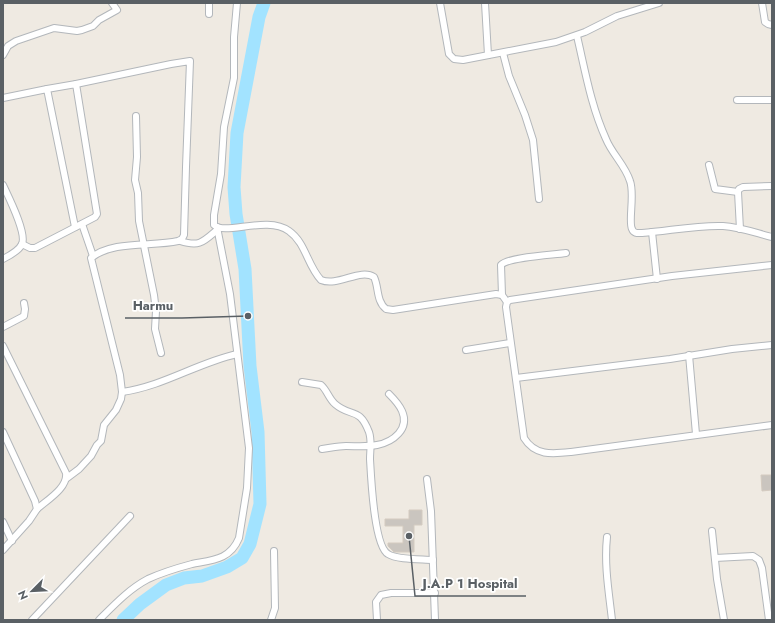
<svg xmlns="http://www.w3.org/2000/svg" width="775" height="623" font-family="Jost,sans-serif">
<style>
.lines{fill:none;stroke-linecap:round;stroke-linejoin:round}
.river{stroke:#a2e3ff;stroke-width:13}
.building{fill:#cac5bf;stroke:#d4cbc0}
.street-casing{stroke:#b3b7bb;stroke-width:8}
.street{stroke:#fff;stroke-width:6}
.leader{fill:none;stroke:#5a6065;stroke-width:1.5}
.callout-dot{fill:#5a6065;stroke:#fff;stroke-width:1.5}
.callout-label{font-size:13px;text-anchor:middle;font-weight:bold;fill:#5a6065;stroke:#fff;stroke-width:3.5;stroke-linejoin:round;paint-order:stroke}
</style>
<rect width="100%" height="100%" fill="#efeae2"/>
<g class="lines">
<path class="river" d="M123,620L140,604L166,585L184,578L202,576L227,567L242,558L250,544L260,504L258,432L250,366L245,269L236,214L234,187L237,133L259,17L264,3"/>
</g>
<g class="building">
<path d="M761,475H772V490L762,491Z"/>
<path d="M409,510H422V525H414V552H394L388,546V543H403V526H385V519H409Z"/>
</g>
<g class="lines">
<defs>
<g id="street">
<path d="M209,3V14"/>
<path d="M237,3L234,37V78L224,127L221,174L214,215V225C225,236 267,215 289,231C306,243 307,265 321,280C338,287 360,268 374,277C379,287 376,301 386,309L393,310L496,294L502,295L507,302"/>
<path d="M440,3L449,54L454,59L463,60L556,42L585,32L617,16L659,3"/>
<path d="M485,3L488,55"/>
<path d="M762,3L765,22L768,24L772,25"/>
<path d="M577,36C585,70 591,106 606,139C612,154 625,165 630,181C635,194 628,222 632,229C634,234 638,233 642,233C669,231 696,225 723,226C740,227 756,233 772,237"/>
<path d="M503,53L509,76L525,115L533,140L539,199"/>
<path d="M3,55L8,46L16,41L54,28L77,31L82,30L93,26L99,20L117,10L112,3"/>
<path d="M3,98L47,89L75,227"/>
<path d="M737,100H772"/>
<path d="M136,116L137,157L135,180L138,193L139,221L154,295L156,311L155,329L161,353"/>
<path d="M709,165L715,189L738,192"/>
<path d="M3,185C8,196 27,233 22,244C19,251 9,256 3,259"/>
<path d="M82,224L93,256"/>
<path d="M740,229L738,192L739,189L743,187L772,186"/>
<path d="M652,232L657,279"/>
<path d="M180,241C200,247 203,242 217,230"/>
<path d="M22,244L30,248H35L95,217L97,214L76,84L47,89"/>
<path d="M772,265L672,276L510,300L507,302L506,307L524,438C535,456 552,454 571,452L772,425"/>
<path d="M502,295L501,265C508,257 553,255 566,253"/>
<path d="M3,327L24,316L25,309L24,303"/>
<path d="M3,346L66,473C68,488 47,500 37,509"/>
<path d="M466,350L510,343"/>
<path d="M689,355L696,434"/>
<path d="M516,378L670,359L732,349L772,345"/>
<path d="M302,382L321,385C327,390 329,399 335,404C351,418 359,406 369,432C372,441 370,450 370,459C371,476 374,546 388,554C397,560 422,559 433,560"/>
<path d="M122,392C164,386 197,363 237,354"/>
<path d="M3,432L35,501L37,509L29,521L3,550"/>
<path d="M322,449C330,448 338,446 346,446C357,446 367,447 377,445C393,442 410,429 402,411C399,404 394,399 389,394"/>
<path d="M67,478L79,469L91,456L97,445L101,441L104,425L116,410L121,399L122,392L120,375L91,258C113,240 152,247 178,241L182,239L184,235L186,167L190,61L171,64L76,84"/>
<path d="M427,479L431,511L435,620"/>
<path d="M3,522L12,541"/>
<path d="M712,531L717,579L724,620"/>
<path d="M607,537C604,565 609,593 612,620"/>
<path d="M715,558L753,556L759,560L762,568L769,620"/>
<path d="M32,620L130,516"/>
<path d="M99,620C114,605 129,589 148,579C161,573 177,568 192,564C212,560 230,560 239,538L247,488L249,448L230,294L217,227"/>
<path d="M271,620L275,608L274,551"/>
<path d="M377,620L376,602L381,595L391,593H435"/>
</g>
</defs>
<use href="#street" class="street-casing"/>
<use href="#street" class="street"/>
</g>
<path class="leader" d="M248 316L182 318H125M409 536L415 596H526"/>
<g class="callout-dot">
<circle cx="248" cy="316" r="4"/>
<circle cx="409" cy="536" r="4"/>
</g>
<g class="callout-label">
<text x="153" y="310">Harmu</text>
<text x="470" y="588">J.A.P 1 Hospital</text>
</g>
<rect width="775" height="623" fill="none" stroke="#5a6065" stroke-width="8"/>
<g transform="translate(32 591) rotate(246)" stroke="#ffffff" stroke-width="3" paint-order="stroke">
<path d="M0-3L7 15L0 10L-7 15Z" fill="#5a6065"/>
<text y="-6" font-size="11" font-weight="bold" text-anchor="middle" fill="#5a6065">N</text>
</g>
</svg>
